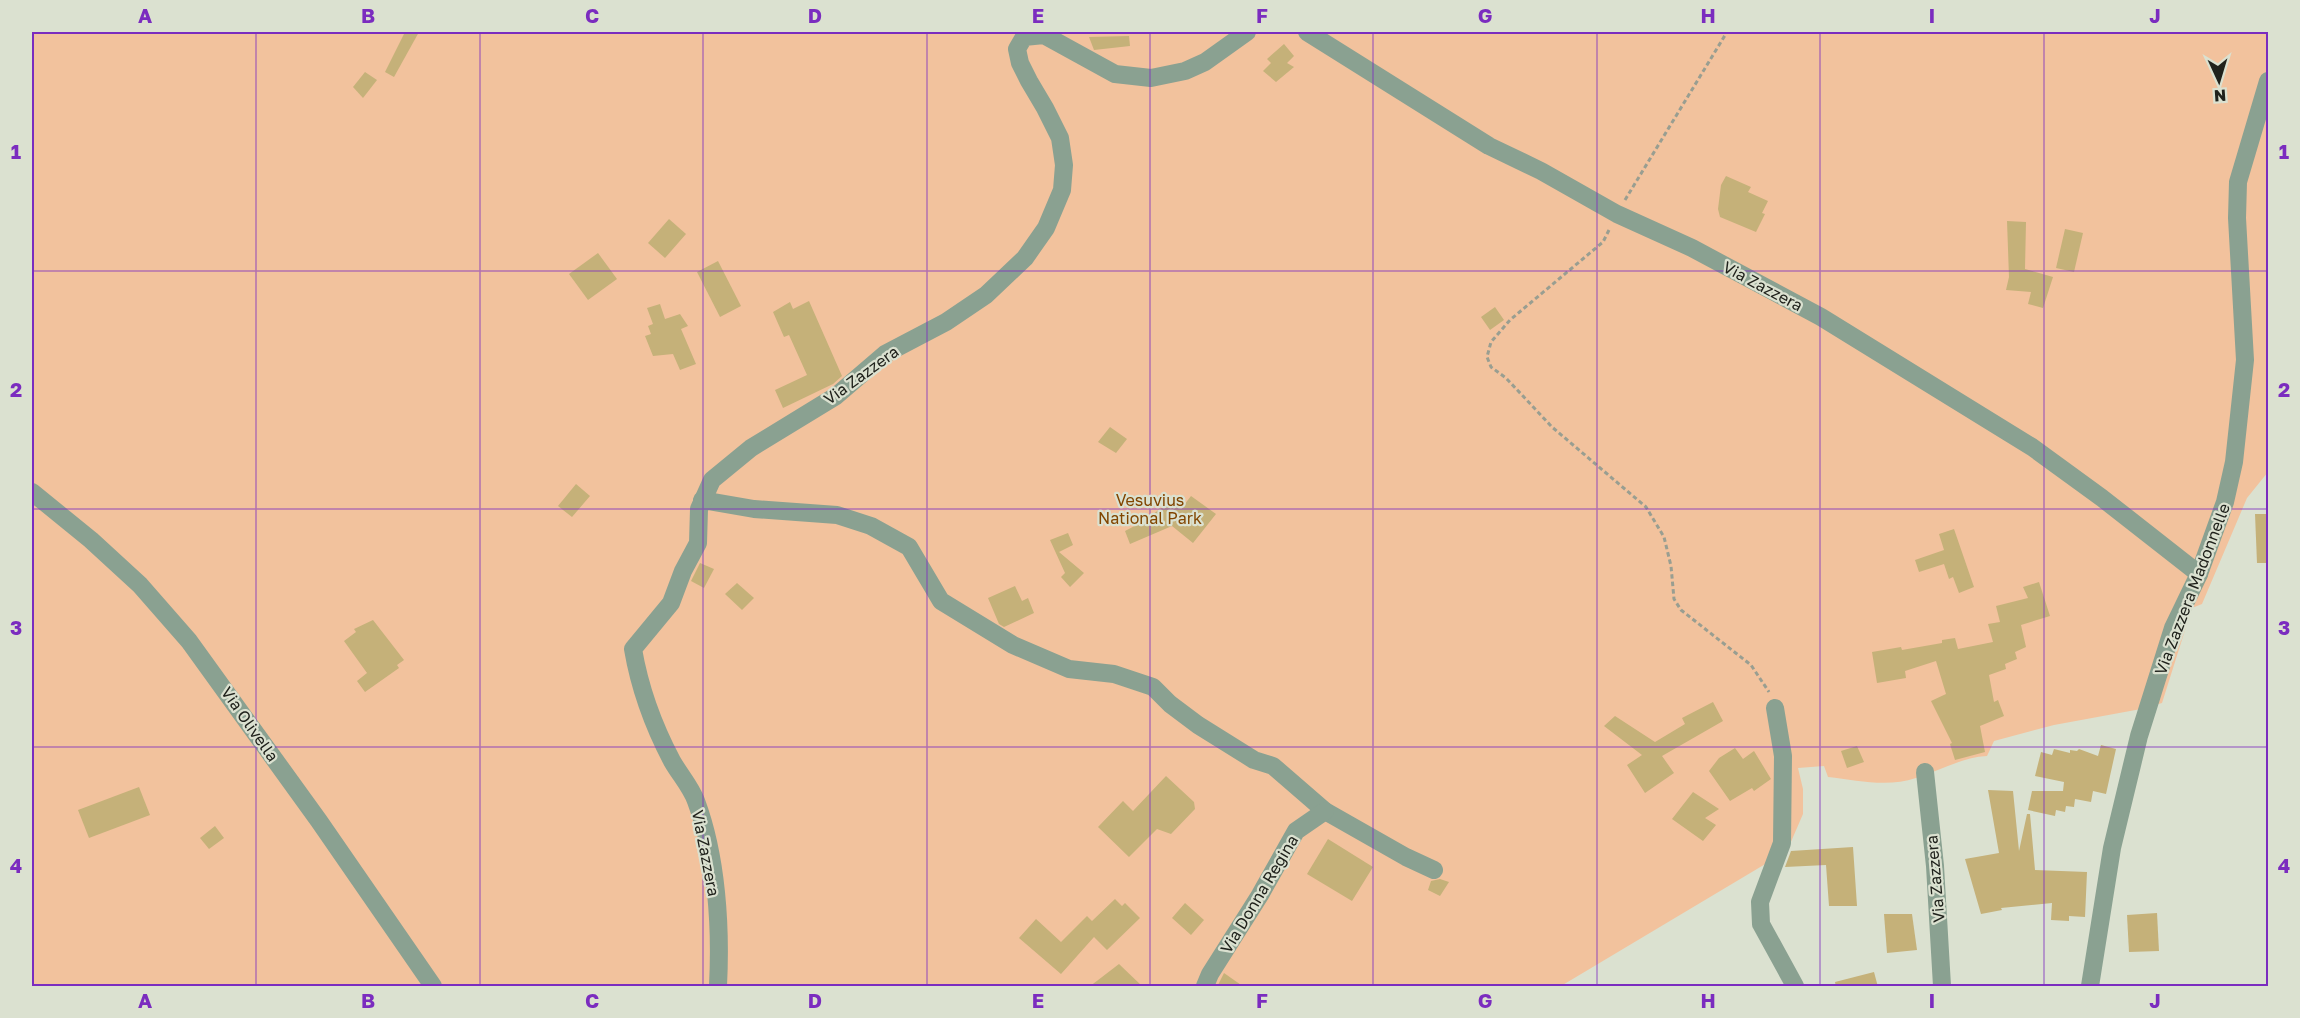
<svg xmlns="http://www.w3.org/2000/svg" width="2300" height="1018" font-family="'Golos Text',sans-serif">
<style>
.green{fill:#f2c29d}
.building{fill:#c5b179}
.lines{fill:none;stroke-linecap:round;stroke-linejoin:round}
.path{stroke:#999e91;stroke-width:3;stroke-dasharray:4.5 3;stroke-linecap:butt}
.street{stroke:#8aa191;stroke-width:18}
.grid{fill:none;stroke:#7b2cbf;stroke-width:1.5;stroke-opacity:0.55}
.labels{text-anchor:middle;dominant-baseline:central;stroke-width:4.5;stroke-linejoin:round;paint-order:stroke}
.street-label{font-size:16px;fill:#20221c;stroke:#dbe1d0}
.park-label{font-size:16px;fill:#814500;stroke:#dbe1d0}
.neatline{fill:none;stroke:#7b2cbf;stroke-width:2}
.grid-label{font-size:20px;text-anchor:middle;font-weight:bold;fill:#7b2cbf}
</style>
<rect width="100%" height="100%" fill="#dbe1d0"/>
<path class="green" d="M32,32H2268V472L2247,498L2202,604L2192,608L2162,703L2141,709L2054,725L1994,741L1987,756C1963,757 1939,771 1916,778C1887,788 1857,780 1828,777L1824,766L1798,768L1803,789V814L1787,851L1561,986H32Z"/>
<g class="building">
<path d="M405,32H419L394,77L385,72Z"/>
<path d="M1129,36L1130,46L1094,50L1089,37Z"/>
<path d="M1284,44L1294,56L1287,63L1294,67L1276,82L1263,71L1271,63L1267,59Z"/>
<path d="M365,72L377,80L363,98L353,87Z"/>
<path d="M1726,176L1751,187L1748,192L1768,201L1762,213L1765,214L1756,232L1720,217L1718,209L1721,185Z"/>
<path d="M669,219L686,234L665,258L648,243Z"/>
<path d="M2007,221L2026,222L2025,269L2053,277L2043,308L2028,304L2031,292L2006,290L2009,277Z"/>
<path d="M2065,229L2083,233L2074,272L2056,268Z"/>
<path d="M598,253L617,279L588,300L569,274Z"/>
<path d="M718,261L741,306L720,317L697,272Z"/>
<path d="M809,301L842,376L833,384L783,408L775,390L807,375L789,335L784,337L773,312L790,302L793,309Z"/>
<path d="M660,304L665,319L680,314L688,326L681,329L696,364L680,370L673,354L653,356L645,336L651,334L648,326L653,324L647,308Z"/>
<path d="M1495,307L1504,320L1490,330L1481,317Z"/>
<path d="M1110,427L1127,439L1116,453L1098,442Z"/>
<path d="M576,484L590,496L572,517L558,506Z"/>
<path d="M1191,496L1216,514L1193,543L1172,526L1130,544L1125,531L1142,522L1174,499L1181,509Z"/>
<path d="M2255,514H2268V563H2257Z"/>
<path d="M1954,529L1974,587L1959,593L1953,577L1949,579L1944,564L1919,572L1915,560L1944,550L1939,534Z"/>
<path d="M1068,533L1073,545L1059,552L1084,573L1070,587L1061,577L1065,573L1050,540Z"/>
<path d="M700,563L714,569L704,588L691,581Z"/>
<path d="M2039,582L2050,616L2021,625L2026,647L2015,652L2017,659L2005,664L2006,669L1989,675L1994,702L1998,700L2004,716L1980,726L1985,752L1955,760L1950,744L1952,743L1931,701L1946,694L1936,661L1905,671L1906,678L1877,683L1872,652L1901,647L1902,650L1942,643V640L1955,638L1958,649L1993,642L1988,624L2000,622L1996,606L2028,598L2023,587Z"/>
<path d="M737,583L754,598L742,610L725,594Z"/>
<path d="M1015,586L1022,601L1028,598L1034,613L1004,627L999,624L988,598Z"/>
<path d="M373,620L404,660L397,665L399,668L365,692L357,681L367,673L344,641L356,632L354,629Z"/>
<path d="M1713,702L1723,721L1662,756L1674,773L1645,793L1627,765L1642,755L1604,726L1615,716L1655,742L1685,724L1682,718Z"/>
<path d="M2101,745L2116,749L2106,794L2093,791L2091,802L2075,799L2074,807L2066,806L2065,812L2056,810L2055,816L2028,810L2032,791H2063L2064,782L2035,776L2041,752L2052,755L2054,749L2070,753V750L2077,751L2079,749L2098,756Z"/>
<path d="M1857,746L1864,762L1847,768L1841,751Z"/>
<path d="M1735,748L1743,759L1754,751L1771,779L1754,791L1752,788L1730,801L1709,771L1719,758Z"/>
<path d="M1166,776L1194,802L1195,809L1171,834L1157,829L1129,857L1098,827L1123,801L1133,811Z"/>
<path d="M139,787L150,815L89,838L78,810Z"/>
<path d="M1988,790L2013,791L2019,851L2027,814H2030L2035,870L2087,872L2085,917L2069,916V921L2051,920L2052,903L2001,908L2002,910L1981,914L1965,859L1999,853Z"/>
<path d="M1693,792L1719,809L1705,818L1716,825L1703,841L1672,819Z"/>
<path d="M215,826L224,838L209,849L200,838Z"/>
<path d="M1328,839L1373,867L1352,901L1307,874Z"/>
<path d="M1853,847L1857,906H1829L1826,865L1785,867L1791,851Z"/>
<path d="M1440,879L1449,882L1440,896L1428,890L1431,881Z"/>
<path d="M1115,899L1122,906L1125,903L1140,918L1107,950L1094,937L1061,974L1019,938L1036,919L1061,942L1087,916L1092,921Z"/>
<path d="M1185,903L1204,920L1191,935L1172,918Z"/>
<path d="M2157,913L2159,951L2129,952L2127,915Z"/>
<path d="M1884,914H1912L1917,950L1887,953Z"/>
<path d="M1119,964L1143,987H1089Z"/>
<path d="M1874,972L1878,987H1836L1835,982Z"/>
<path d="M1224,973L1244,987H1217Z"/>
</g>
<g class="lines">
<g class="path">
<path d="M1625,200L1727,32"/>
<path d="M1609,230L1603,242L1510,320L1491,342L1487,357L1491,367L1506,378L1552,427L1646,507L1664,537L1671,566L1674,599L1681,610L1751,665L1769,692"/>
</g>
<g class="street">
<path d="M1307,32L1489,146L1541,171L1617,214L1692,248L1821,317L2032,447L2102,498L2199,574"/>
<path d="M32,492L91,540L140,585L189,641L319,821L433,986"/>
<path d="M702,500L754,509L837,515L871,526L909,547L941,601L1013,645L1069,669L1114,674L1153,687L1170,704L1198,725L1254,760L1273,766L1325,811L1406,857L1434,870"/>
<path d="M1775,708L1783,756L1782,843L1760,902L1761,924L1795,986"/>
<path d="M1925,772L1935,866L1942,986"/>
<path d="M718,986C721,927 717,857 696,801C691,787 680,775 672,761C653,725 640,690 633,649L671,603L683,571L698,543L699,509L712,480L751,448L836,396L885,354L946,322L986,295L1025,258L1046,228L1062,190L1064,165L1060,138L1045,108L1029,81L1020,63L1017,49L1024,37L1044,35L1115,74L1151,78L1185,71L1205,62L1247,32"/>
<path d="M1205,986L1210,974L1260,895L1296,831L1325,811"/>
<path d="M2090,986L2112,848L2139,736L2173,628L2199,574L2225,502L2234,462L2245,360L2237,218L2238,182L2268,81"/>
</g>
</g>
<path class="grid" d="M256,32V986M480,32V986M703,32V986M927,32V986M1150,32V986M1373,32V986M1597,32V986M1820,32V986M2044,32V986M32,271H2268M32,509H2268M32,747H2268"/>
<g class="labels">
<g class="street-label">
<text transform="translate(1763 286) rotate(28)">Via Zazzera</text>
<text transform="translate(861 375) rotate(-36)">Via Zazzera</text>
<text transform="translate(2192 589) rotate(-69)">Via Zazzera Madonnelle</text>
<text transform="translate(250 724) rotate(55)">Via Olivella</text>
<text transform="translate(706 853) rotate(79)">Via Zazzera</text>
<text transform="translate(1935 879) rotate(-95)">Via Zazzera</text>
<text transform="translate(1259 894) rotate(-59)">Via Donna Regina</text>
</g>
<g class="park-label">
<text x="1150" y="500">Vesuvius<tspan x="1150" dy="18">National Park</tspan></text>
</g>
</g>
<rect width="2300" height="1018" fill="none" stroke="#dbe1d0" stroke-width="66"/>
<g transform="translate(2219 81) rotate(176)" stroke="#dbe1d0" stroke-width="4.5" paint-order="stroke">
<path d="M0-4.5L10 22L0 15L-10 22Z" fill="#20221c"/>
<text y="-9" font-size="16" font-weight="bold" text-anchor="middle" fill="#20221c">N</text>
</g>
<rect x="33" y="33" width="2234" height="952" class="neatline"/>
<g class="grid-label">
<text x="145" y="23">A</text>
<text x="368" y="23">B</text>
<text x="592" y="23">C</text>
<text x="815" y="23">D</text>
<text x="1038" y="23">E</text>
<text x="1262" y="23">F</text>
<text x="1485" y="23">G</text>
<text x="1708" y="23">H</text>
<text x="1932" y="23">I</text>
<text x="2155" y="23">J</text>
<text x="16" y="159">1</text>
<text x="2284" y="159">1</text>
<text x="16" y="397">2</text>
<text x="2284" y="397">2</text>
<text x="16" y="635">3</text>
<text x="2284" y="635">3</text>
<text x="16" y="873">4</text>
<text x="2284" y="873">4</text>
<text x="145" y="1008">A</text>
<text x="368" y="1008">B</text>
<text x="592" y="1008">C</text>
<text x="815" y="1008">D</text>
<text x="1038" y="1008">E</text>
<text x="1262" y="1008">F</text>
<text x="1485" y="1008">G</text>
<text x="1708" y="1008">H</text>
<text x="1932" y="1008">I</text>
<text x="2155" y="1008">J</text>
</g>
</svg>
